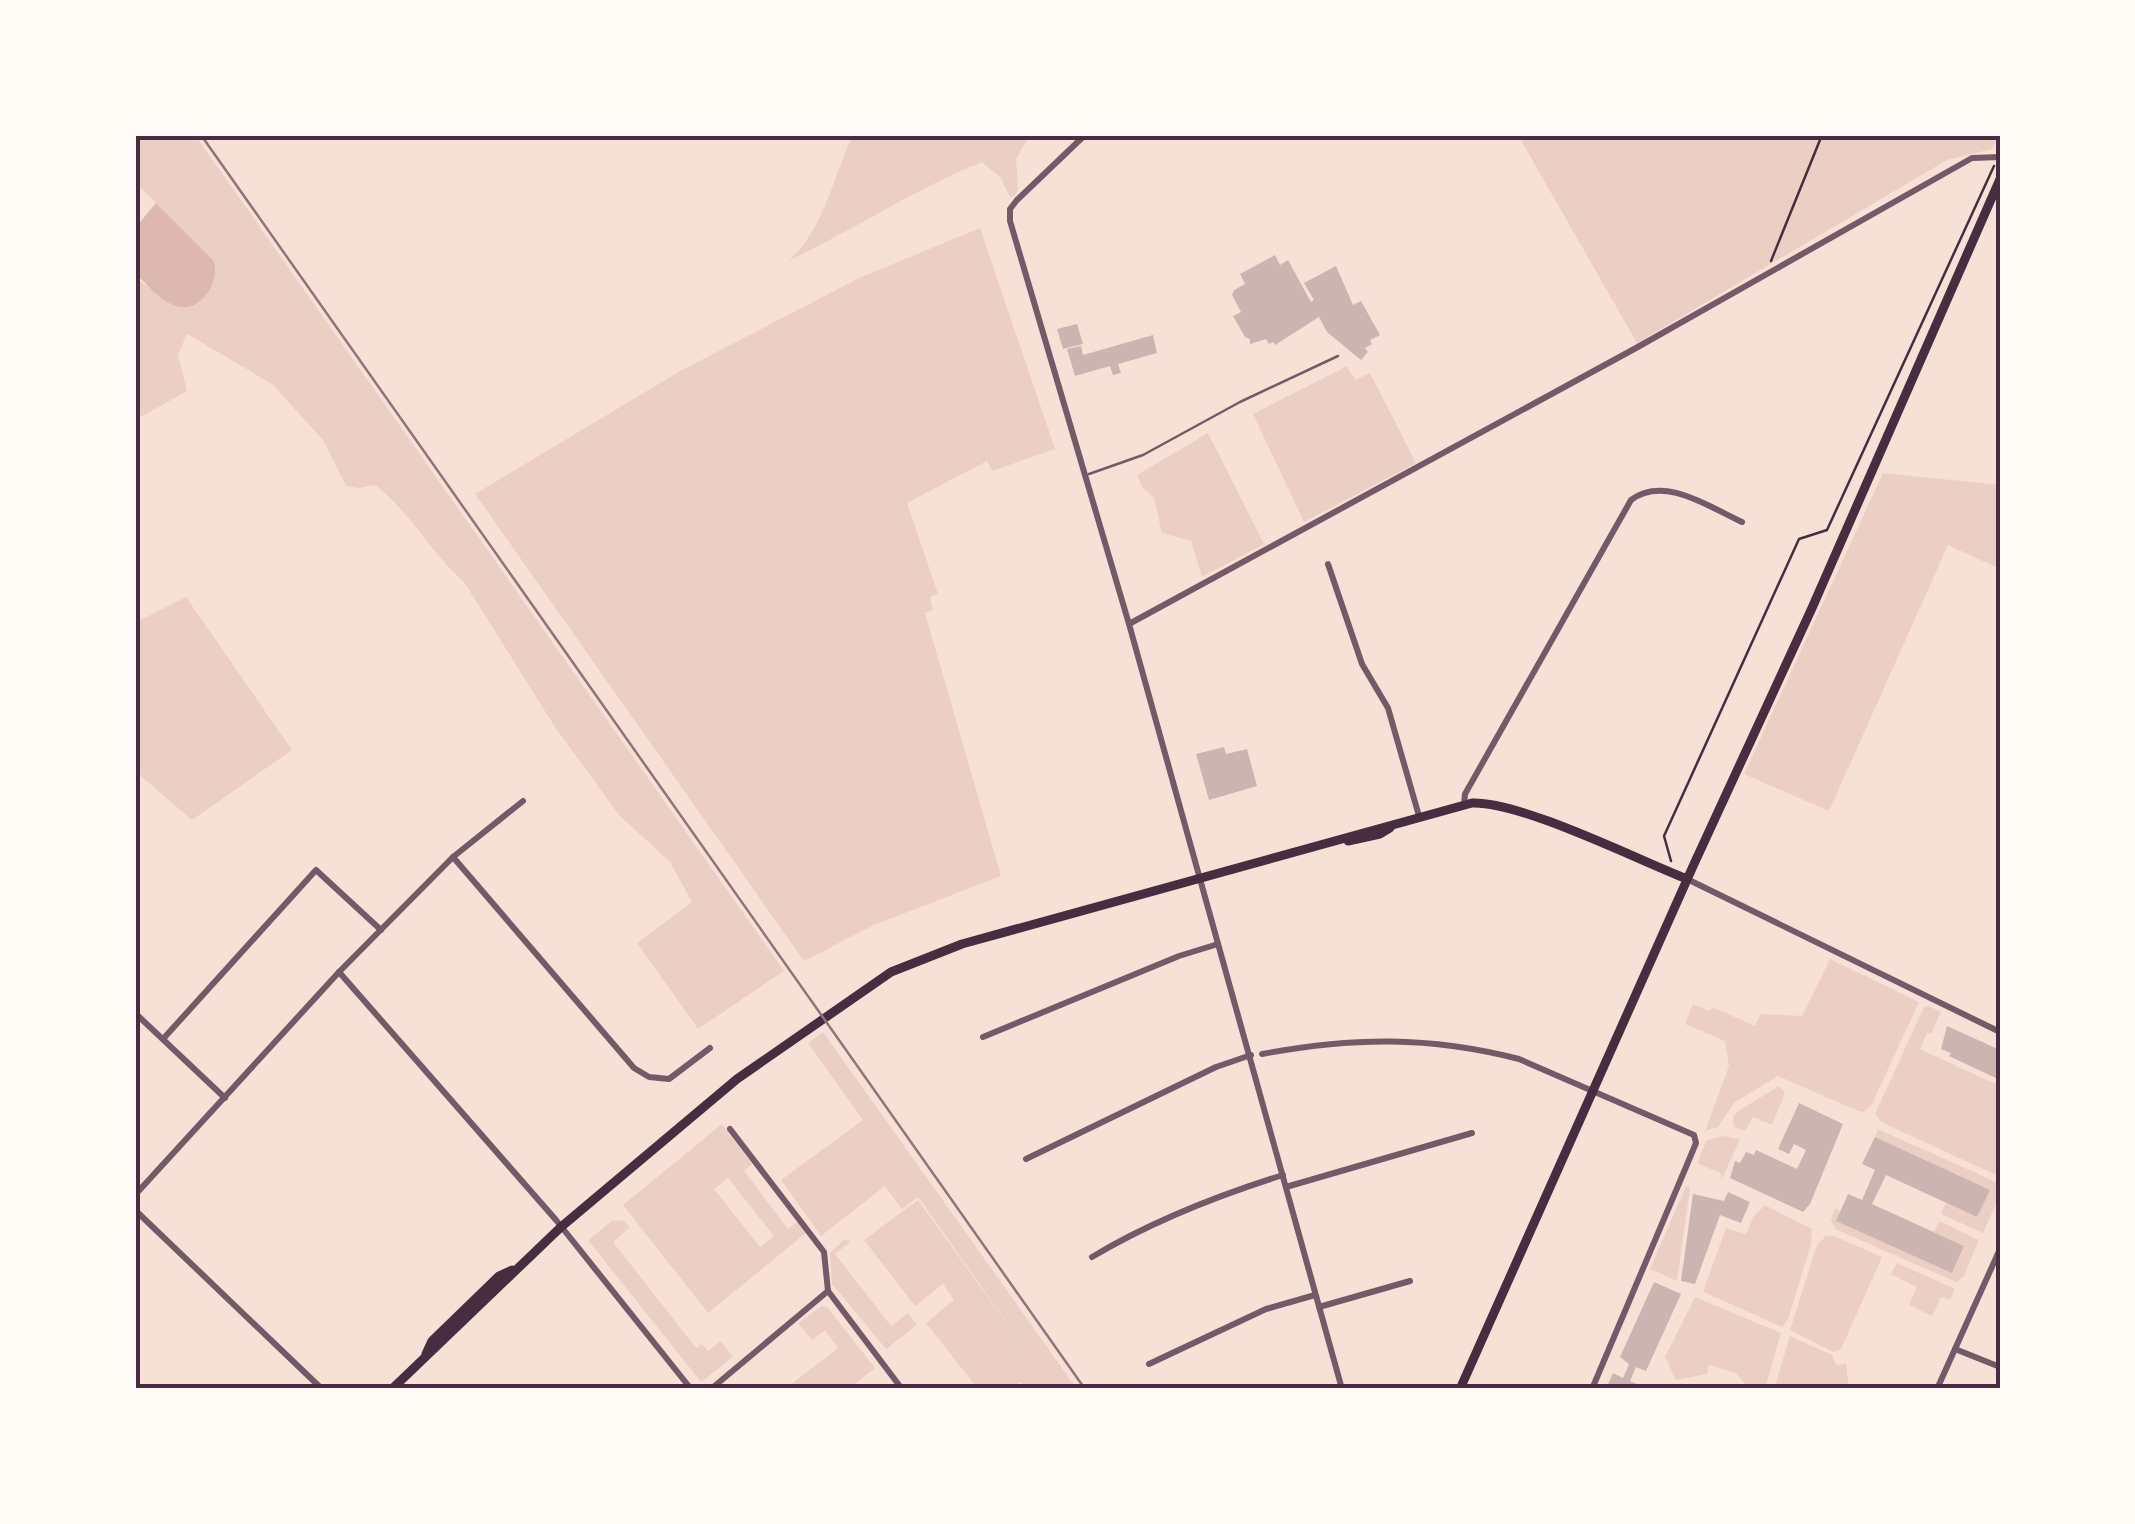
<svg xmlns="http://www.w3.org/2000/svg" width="2135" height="1524" font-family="Raleway,sans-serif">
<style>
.green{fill:#ebcfc5;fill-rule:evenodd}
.water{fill:#dcb8b0}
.building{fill:#ccb4b1}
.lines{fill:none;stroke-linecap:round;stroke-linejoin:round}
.path{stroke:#4a2c40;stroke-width:2.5}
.service{stroke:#755966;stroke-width:2.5}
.minor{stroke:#755966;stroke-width:6}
.secondary{stroke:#4a2c40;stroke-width:9}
.rail{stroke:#8f747c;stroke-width:2.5}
.neatline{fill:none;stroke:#4a2c40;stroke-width:4}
</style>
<rect width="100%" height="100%" fill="#f7e1d7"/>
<g class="green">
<path d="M135,135H195L784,971L698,1029L637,943L692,902L670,862L619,815L555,727L464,582C431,554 410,511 375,485L359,488L346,486L323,440L272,384L187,334L178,355L187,391L135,420V277L172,305L214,261L135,182Z"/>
<path d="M853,135H1030L1016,159L1018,190L1014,196L1010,197L1000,177L982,162C914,189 854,230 788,261C824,230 833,177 853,135Z"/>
<path d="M1518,135H1999L1992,149L1947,160L1637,343Z"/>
<path d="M980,228L1055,449L992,471L987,461L907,503L938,594L930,597L933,610L925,613L1001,876L874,925L804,961L475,494L682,370L859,278Z"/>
<path d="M1347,366L1355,380L1370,373L1416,463L1304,522L1253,414Z"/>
<path d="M1208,433L1264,544L1202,577L1191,541L1162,533L1154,498L1142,487L1137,475Z"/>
<path d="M1883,473L2000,485V569L1948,545L1829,811L1744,774Z"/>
<path d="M186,597L292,750L192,820L135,771V623Z"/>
<path d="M1830,959L1919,1002L1872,1104L1864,1112L1858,1111L1778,1076L1734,1103L1718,1127L1705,1131L1729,1066L1725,1041L1685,1024L1693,1004L1709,1011L1712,1007L1755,1026L1761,1014L1802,1016Z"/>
<path d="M1929,1006L1941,1012L1931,1034L1927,1033L1920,1049L2000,1086L1998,1176L1881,1122L1875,1114L1924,1007Z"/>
<path d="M823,1032L1077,1389H1027L1021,1382L1011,1389H978L926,1323L954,1300L943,1284L915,1306L864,1240L918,1200L1032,1358L918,1197L902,1209L885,1186L821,1236L781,1180L863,1120L808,1043Z"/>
<path d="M1779,1086L1785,1093L1772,1125L1753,1117L1745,1131L1734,1127L1733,1117L1737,1112Z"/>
<path d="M722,1124L752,1164L744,1171L788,1229L798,1222L806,1233L708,1313L623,1205ZM728,1178L774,1236L760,1247L714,1189Z"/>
<path d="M1878,1129L1996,1182L2000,1195L1983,1233L1941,1214L1946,1203L1977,1217L1989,1190L1875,1137Z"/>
<path d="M1723,1136L1740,1139L1722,1179L1720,1173L1697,1163L1707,1140Z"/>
<path d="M1686,1186L1690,1188L1677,1281L1650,1269Z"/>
<path d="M1765,1205L1812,1229L1811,1244L1788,1319L1782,1327L1703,1292L1726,1228L1746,1234L1754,1216Z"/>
<path d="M1835,1208L1952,1273L1964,1246L1934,1232L1939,1221L1979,1240L1964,1276L1956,1282L1835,1229L1831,1220Z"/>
<path d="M622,1220L630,1227L613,1242L696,1348L702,1344L708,1351L721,1341L733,1357L701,1382L588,1240L612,1221Z"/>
<path d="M1826,1236H1834L1882,1257L1841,1349L1833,1352L1790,1330L1817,1245Z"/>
<path d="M845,1239L851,1241L835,1254L891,1326L908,1313L917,1325L886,1349L832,1284L830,1253Z"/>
<path d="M1897,1263L1955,1289L1950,1300L1941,1297L1932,1316L1909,1305L1917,1287L1891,1274Z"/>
<path d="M1695,1297L1781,1333L1765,1389H1749L1736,1373L1709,1365L1707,1374L1676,1380L1665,1357Z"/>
<path d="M822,1306L828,1308L875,1368L848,1389H785L838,1348L825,1330L812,1340L798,1323Z"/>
<path d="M1790,1336L1832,1355L1836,1365L1846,1363L1849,1389H1774Z"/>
</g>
<path class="water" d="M156,203L214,261C220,284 199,316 173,305C159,300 146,283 135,273V228Z"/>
<g class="building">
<path d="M1275,255L1280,265L1288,260L1311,302L1314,300L1304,283L1336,266L1353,305L1361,301L1380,335L1370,340L1372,344L1365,348L1368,352L1361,360L1327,332L1319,317L1275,345L1273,342L1269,344L1266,339L1250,344V339L1245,337L1233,316L1241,312L1232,295L1234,290L1245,284L1240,274Z"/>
<path d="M1077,324L1083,344L1063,349L1057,329Z"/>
<path d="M1153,335L1157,353L1118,364L1121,373L1113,375L1110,366L1075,376L1067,349L1081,346L1083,355Z"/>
<path d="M1224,747L1226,754L1247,749L1257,786L1209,800L1196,754Z"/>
<path d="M1947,1026L2000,1050V1080L1949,1056L1951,1053L1941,1049Z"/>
<path d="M1799,1103L1843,1124L1810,1204L1803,1212L1730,1178L1735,1161L1740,1163L1746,1152L1754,1155L1756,1150L1797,1169L1806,1150L1794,1144L1789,1154L1778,1149Z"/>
<path d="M1875,1137L1990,1190L1977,1217L1886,1175L1872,1204L1964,1246L1952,1273L1836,1221L1848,1194L1862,1200L1875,1170L1862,1164Z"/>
<path d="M1728,1192L1750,1202L1741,1223L1720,1215L1695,1284L1681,1281L1693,1194L1724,1201Z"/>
<path d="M1654,1282L1681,1294L1646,1371L1636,1367L1630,1381L1649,1389H1606L1613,1373L1623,1378L1629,1364L1620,1357Z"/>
</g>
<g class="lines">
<g class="path">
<path d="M1771,261L1822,135"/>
<path d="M1671,861L1664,836L1799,539L1827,530L1994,166"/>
</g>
<path class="service" d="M1089,474L1143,455L1240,402L1338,356"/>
<g class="minor">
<path d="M1085,135L1017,200L1010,209V221L1129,624L1342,1389"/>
<path d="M1328,564L1362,664L1388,708L1419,816"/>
<path d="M1129,624L1636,348L1972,158L2000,157"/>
<path d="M1464,805L1465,794L1631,500C1664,475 1709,507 1742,522"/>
<path d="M453,857L523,801"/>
<path d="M1687,879L2000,1032"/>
<path d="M339,972L556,1220L691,1389"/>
<path d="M135,1013L225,1098"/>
<path d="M983,1037L1179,956L1218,944"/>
<path d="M163,1039L316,870L381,930"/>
<path d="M1262,1054C1353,1037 1429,1036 1519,1059L1694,1135L1696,1143L1686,1167L1592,1389"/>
<path d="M730,1129L824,1252L828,1291"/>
<path d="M1026,1159L1216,1067L1251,1055"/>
<path d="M1286,1187L1472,1133"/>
<path d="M135,1195L339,972L453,857L634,1068L649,1077L669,1079L710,1048"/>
<path d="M135,1210L322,1389"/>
<path d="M1092,1257C1152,1221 1216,1196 1283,1175"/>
<path d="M828,1291L902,1389"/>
<path d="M1319,1307L1410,1281"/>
<path d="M1955,1349L2000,1367"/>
<path d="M1149,1364L1266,1309L1315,1295"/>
<path d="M711,1389L828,1291"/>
<path d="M1937,1389L2000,1249"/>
</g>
<g class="secondary">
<path d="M1348,841L1380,834L1390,828"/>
<path d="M426,1354L432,1341L499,1276L512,1270"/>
<path d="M392,1389L561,1227L737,1079L891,972L962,944L1472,803C1520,801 1636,859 1687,879"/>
<path d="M1460,1389L1694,864L1812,608L2000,179"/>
</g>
<path class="rail" d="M201,135L1085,1389"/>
</g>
<rect width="2135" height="1524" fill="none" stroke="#fffaf5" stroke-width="275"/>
<rect x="138" y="138" width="1860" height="1248" class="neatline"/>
</svg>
